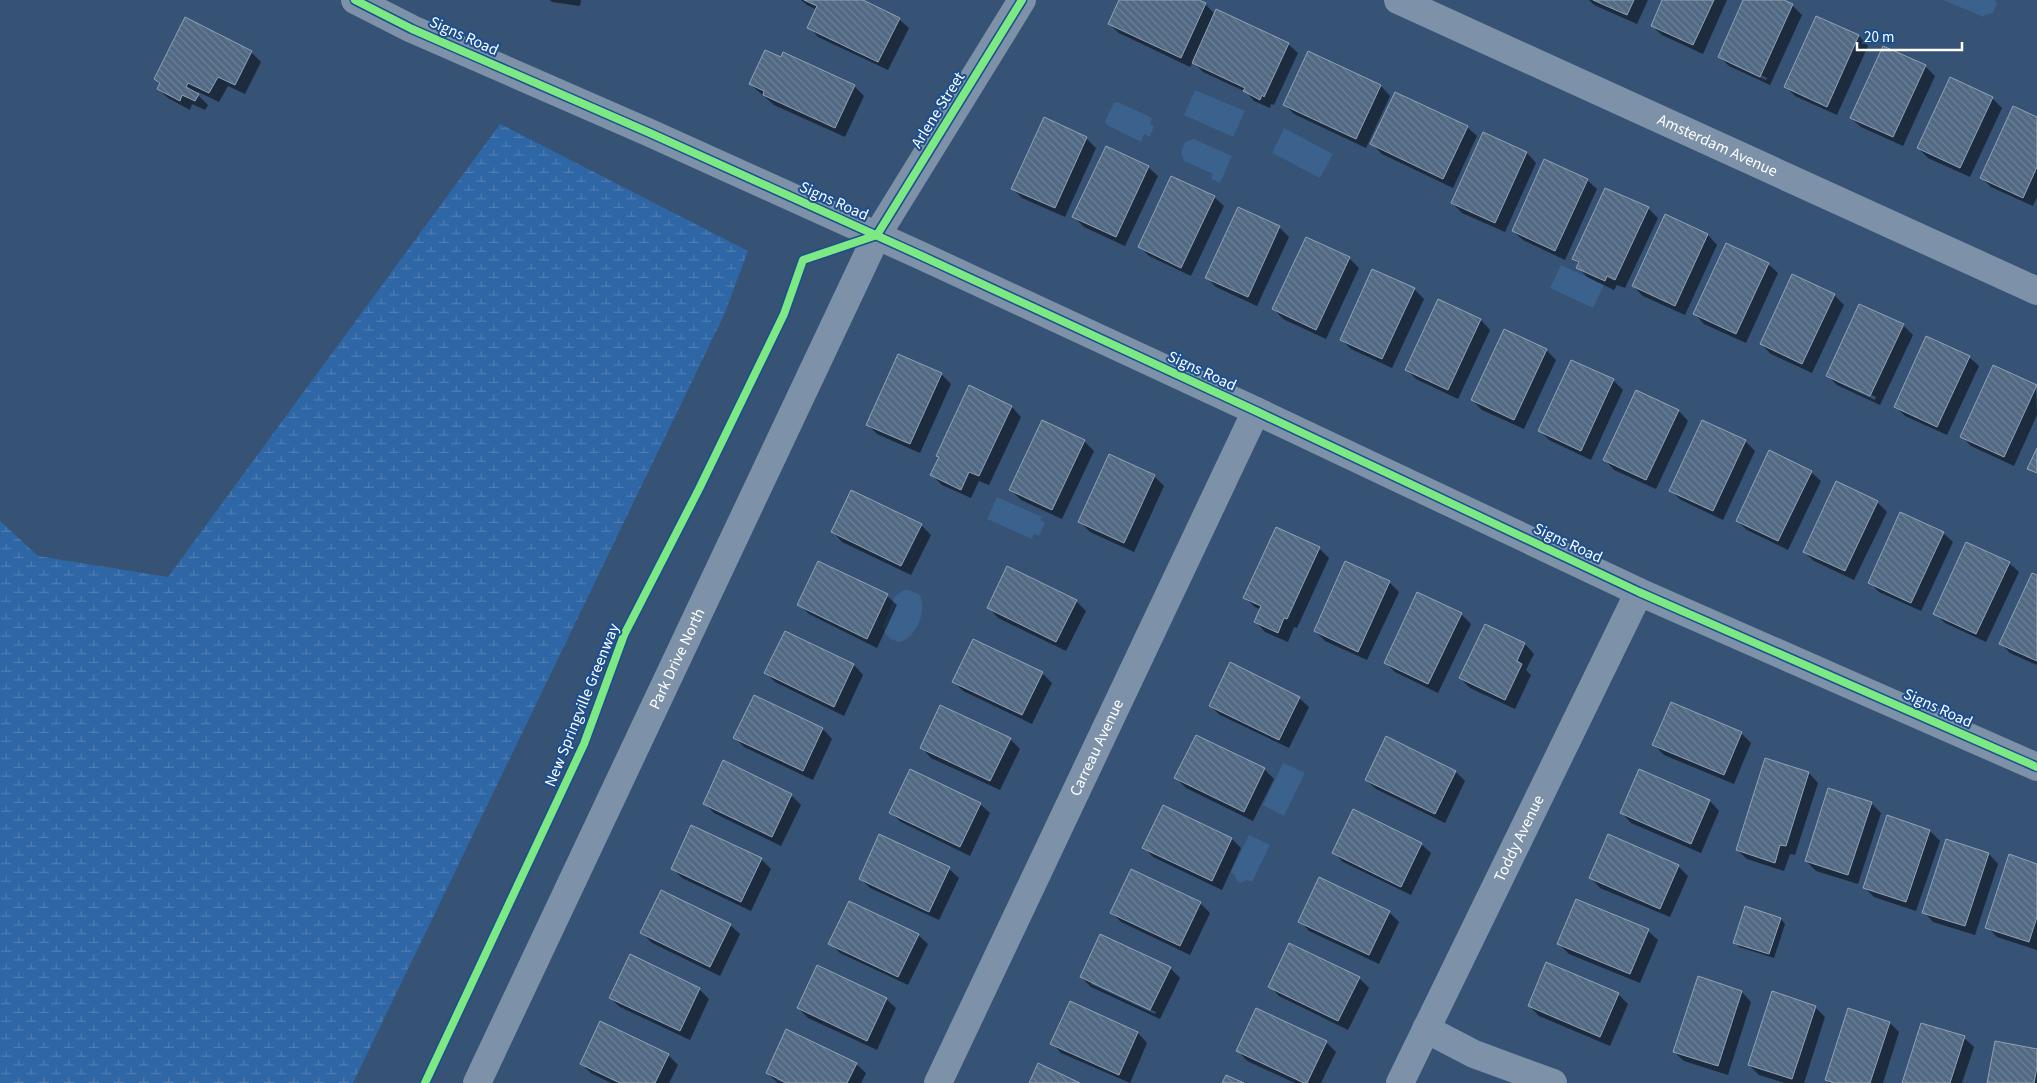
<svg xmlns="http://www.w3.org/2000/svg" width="2037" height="1083" font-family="'Source Sans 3',sans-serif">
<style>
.wetland{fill:url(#wetland-marsh)}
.water{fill:#3b618d}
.shadow{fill:#0007;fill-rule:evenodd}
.building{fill:url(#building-back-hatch);stroke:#92a2b6}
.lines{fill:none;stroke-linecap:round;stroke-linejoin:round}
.minor{stroke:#7d92a8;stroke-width:28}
.cycleway-casing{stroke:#1b4f8f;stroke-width:11}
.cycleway{stroke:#7ce984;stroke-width:8}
.labels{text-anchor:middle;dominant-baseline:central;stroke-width:4;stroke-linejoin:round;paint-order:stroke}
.street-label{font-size:16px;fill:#fff;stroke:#1b4f8f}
</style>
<defs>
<pattern id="wetland-marsh" width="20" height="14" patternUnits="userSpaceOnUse" patternTransform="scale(1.25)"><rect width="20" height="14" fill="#2f66a5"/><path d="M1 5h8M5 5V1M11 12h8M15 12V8" fill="none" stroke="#4e7db2"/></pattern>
<pattern id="building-back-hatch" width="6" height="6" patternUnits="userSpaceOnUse" patternTransform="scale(1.25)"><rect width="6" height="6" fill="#526984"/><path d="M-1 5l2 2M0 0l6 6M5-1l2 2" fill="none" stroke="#6c8096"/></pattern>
</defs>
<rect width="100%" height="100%" fill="#365274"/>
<path class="wetland" d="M500,124L748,251L724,315L353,1083H0V521L38,556L168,577Z"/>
<g class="water">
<path d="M1943,0H1995L1997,4L1993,13L1985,15L1984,17Z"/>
<path d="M1195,90L1245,111L1233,137L1184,115Z"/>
<path d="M1118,102L1152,118L1150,124L1154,126L1150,137L1144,134L1141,142L1107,125L1105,121L1114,103Z"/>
<path d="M1284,128L1333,154L1320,178L1272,153Z"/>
<path d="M1194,139L1232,156L1220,183L1211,179L1213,174L1184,161L1181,152L1185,142Z"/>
<path d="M1561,265L1604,285L1593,308L1550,288Z"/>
<path d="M997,497L1042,517L1040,520L1045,523L1039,536L1034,534L1032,539L987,519Z"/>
<path d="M904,590H909L919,594C928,609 917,637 900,642C890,640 884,636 883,626L895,596Z"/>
<path d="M1283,763L1305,773L1284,816L1263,805Z"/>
<path d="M1249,835L1270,845L1252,882L1247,880L1240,883L1236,880L1235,875L1231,872Z"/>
</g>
<g class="shadow">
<path d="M550,0H581L580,6L552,2Z"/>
<path d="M801,0H861L899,19L909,28L888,70L818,37L809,27L817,10L807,5Z"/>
<path d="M1120,0H1196L1205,4L1215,14L1288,44L1298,53L1274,105L1271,104L1270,108L1254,101L1246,92L1203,72L1193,62L1190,67L1119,33L1109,24Z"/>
<path d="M1589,0H1648L1637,24L1594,5Z"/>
<path d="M1663,0H1727L1703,54L1662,35L1652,26Z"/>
<path d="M1745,0H1781L1792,5L1802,15L1770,85L1729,66L1719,56ZM1729,61L1767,78L1766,80L1729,63Z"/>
<path d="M1817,17L1859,36L1868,46L1837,115L1795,96L1785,86Z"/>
<path d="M251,52L261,62L245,94L228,86L219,102L198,92L197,94L208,105L205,110L192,104L190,110L168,98L158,89L161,85L155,79Z"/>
<path d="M781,59L854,86L864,96L845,137L774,105L750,84Z"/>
<path d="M1925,66L1935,76L1903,146L1861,127L1851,118Z"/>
<path d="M1381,86L1390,96L1366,148L1294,114L1284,104Z"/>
<path d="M1992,98L2002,108L1970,177L1928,158L1918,148Z"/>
<path d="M2037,118V197L2033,206L1991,187L1982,178Z"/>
<path d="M1467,127L1477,136L1453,188L1382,154L1372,144Z"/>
<path d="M1484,134L1527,153L1536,163L1505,232L1462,213L1452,203Z"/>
<path d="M1086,138L1096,148L1065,217L1022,198L1012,188Z"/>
<path d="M1148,167L1158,176L1125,246L1084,227L1074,217Z"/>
<path d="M1587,180L1597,189L1565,260L1523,240L1513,231Z"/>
<path d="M1214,197L1224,206L1191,276L1149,256L1140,247Z"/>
<path d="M1238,208L1280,228L1289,237L1257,306L1216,287L1206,277Z"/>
<path d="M1648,208L1658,218L1625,288L1617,285L1614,290L1587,277L1578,267L1579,264L1574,259Z"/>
<path d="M1666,216L1708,235L1717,245L1685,315L1643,296L1633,286Z"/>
<path d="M1349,258L1359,268L1326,339L1283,319L1274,309Z"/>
<path d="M1768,264L1778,273L1746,343L1704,324L1695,314Z"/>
<path d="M1414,289L1424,299L1392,368L1351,349L1341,339Z"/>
<path d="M1834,295L1844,305L1812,373L1771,354L1761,344Z"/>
<path d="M1439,300L1481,320L1490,330L1458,399L1416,379L1407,370Z"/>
<path d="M1903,325L1913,335L1880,405L1837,385L1827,375ZM1837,379L1876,397L1875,400L1837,382Z"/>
<path d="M1546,350L1556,360L1524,429L1482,410L1472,400Z"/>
<path d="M1969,357L1979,366L1947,435L1905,416L1895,406Z"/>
<path d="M941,374L951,384L920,453L877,434L867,424Z"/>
<path d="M1613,380L1623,390L1591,460L1549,440L1539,430Z"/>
<path d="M2036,386L2037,415L2014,466L1971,446L1962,436Z"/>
<path d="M970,387L1012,407L1021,417L989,485L979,481L971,498L942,485L932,475L940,458L937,456Z"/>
<path d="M1637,392L1679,411L1688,421L1656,489L1614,470L1605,460Z"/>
<path d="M1084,441L1094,451L1062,519L1021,500L1011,490Z"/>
<path d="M1745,441L1755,451L1723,520L1681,500L1671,491Z"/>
<path d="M1811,472L1821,481L1788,550L1747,530L1737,521Z"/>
<path d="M1154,476L1164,486L1134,552L1090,532L1080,522Z"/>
<path d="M1877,502L1887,512L1854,580L1814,561L1804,552Z"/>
<path d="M921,525L931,535L911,575L842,542L833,532Z"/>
<path d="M1943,533L1953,542L1921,611L1879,592L1869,582Z"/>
<path d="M1319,548L1329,558L1297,628L1294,627L1288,642L1265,632L1256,622L1261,610L1255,607L1245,598Z"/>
<path d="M2009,563L2019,572L1986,642L1945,623L1935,613Z"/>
<path d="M2037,576V665L2010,653L2000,643Z"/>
<path d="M1389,582L1399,592L1367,660L1325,641L1315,631Z"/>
<path d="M887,596L897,605L877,648L809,614L799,604Z"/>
<path d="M1076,601L1086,611L1066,651L998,618L989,608Z"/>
<path d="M1461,614L1471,624L1438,693L1395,672L1385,662Z"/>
<path d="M1486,625L1525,644L1534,654L1526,670L1531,675L1515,709L1470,688L1460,678Z"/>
<path d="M785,632L854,665L863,675L844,716L775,682L766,673Z"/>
<path d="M1042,673L1052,683L1032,724L963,691L954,682Z"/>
<path d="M754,696L823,729L832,739L813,780L744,747L735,738Z"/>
<path d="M1299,698L1309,707L1289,748L1220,715L1210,706Z"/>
<path d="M1741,733L1751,743L1734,784L1664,755L1654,745Z"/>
<path d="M1010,739L1020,749L1000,790L931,758L922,748Z"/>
<path d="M1264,769L1274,779L1253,821L1186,788L1176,778Z"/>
<path d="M1640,771L1710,801L1719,811L1701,853L1631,823L1622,813Z"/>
<path d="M1456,772L1465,781L1445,823L1376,789L1366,780Z"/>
<path d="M1809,773L1818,783L1795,855L1790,854L1784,871L1747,859L1737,850Z"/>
<path d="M791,795L801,805L781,846L714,813L704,803Z"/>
<path d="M1871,803L1881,813L1858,884L1816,871L1806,861Z"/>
<path d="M980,804L990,813L970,856L901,822L891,813Z"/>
<path d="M1887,817L1930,831L1940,841L1916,911L1874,897L1864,887Z"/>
<path d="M692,827L761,859L771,869L751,911L682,878L672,868Z"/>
<path d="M1232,839L1241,848L1222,890L1153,857L1144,847Z"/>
<path d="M1421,844L1431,853L1411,895L1343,862L1333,852Z"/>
<path d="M1989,854L1998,864L1975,935L1933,922L1924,912Z"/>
<path d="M2037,865V950L1997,937L1987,927Z"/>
<path d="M1678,866L1688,876L1670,917L1600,888L1591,878Z"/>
<path d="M949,869L959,878L939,920L870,888L860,878Z"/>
<path d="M1200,903L1210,913L1190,955L1121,922L1112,913Z"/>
<path d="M1389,912L1399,922L1379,964L1309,931L1300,921Z"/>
<path d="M1781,919L1785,924L1774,958L1739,947L1735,942Z"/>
<path d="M730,925L740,934L720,976L652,943L642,933Z"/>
<path d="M1648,931L1658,940L1640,983L1569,954L1559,944Z"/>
<path d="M918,935L928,944L908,985L840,953L830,943Z"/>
<path d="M1170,968L1180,978L1160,1019L1091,987L1081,977ZM1091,981L1156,1012L1155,1014L1091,984Z"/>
<path d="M1359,978L1369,988L1348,1030L1279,996L1270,986Z"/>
<path d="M699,989L709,999L690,1040L620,1007L610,998Z"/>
<path d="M1742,992L1751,1002L1728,1075L1684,1061L1674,1052Z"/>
<path d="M1618,994L1628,1004L1610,1046L1539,1016L1529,1006Z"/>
<path d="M886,999L896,1008L877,1050L808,1018L798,1008Z"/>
<path d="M1070,1003L1138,1033L1147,1043L1130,1083L1061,1053L1052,1043Z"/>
<path d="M1815,1007L1825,1017L1804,1083H1785L1759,1075L1749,1065Z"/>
<path d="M1890,1023L1899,1032L1883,1083H1829L1826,1080Z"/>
<path d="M1964,1038L1974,1047L1962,1083H1903Z"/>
<path d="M1326,1042L1336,1052L1321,1083H1295L1247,1061L1238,1051Z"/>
<path d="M2037,1050V1083H1989Z"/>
<path d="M668,1055L678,1065L669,1083H611L591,1073L581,1064Z"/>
<path d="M856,1064L866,1073L861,1083H790L777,1077V1080L784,1083H778L767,1073Z"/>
</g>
<g class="building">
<path d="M804,0H863L900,18L878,62L807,28L817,6Z"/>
<path d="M1119,0H1199L1206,3L1181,58L1108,24Z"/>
<path d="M1593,0H1634L1627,15Z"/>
<path d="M1662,0H1714L1693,45L1651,26Z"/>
<path d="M1743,0H1784L1793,4L1760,77L1718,57Z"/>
<path d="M1216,9L1289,43L1264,97L1262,95L1260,100L1243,91L1245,88L1192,63Z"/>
<path d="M1816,16L1859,35L1827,107L1784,87Z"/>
<path d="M185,17L252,51L235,85L218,77L209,93L188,83L186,87L199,94L195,101L182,95L180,101L157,89L160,83L154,79Z"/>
<path d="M1883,46L1926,65L1893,137L1850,118Z"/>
<path d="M765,50L781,57L783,52L855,85L835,128L763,95L764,91L749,84Z"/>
<path d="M1308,51L1381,85L1356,139L1283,105Z"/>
<path d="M1950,77L1993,97L1960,168L1917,148Z"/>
<path d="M1395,92L1468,126L1443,179L1370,144Z"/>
<path d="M2013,106L2037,117V167L2023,198L1980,178Z"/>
<path d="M1044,117L1087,137L1055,208L1011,189Z"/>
<path d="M1483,132L1527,152L1495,223L1451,203Z"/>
<path d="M1106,146L1149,166L1116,237L1072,217Z"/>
<path d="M1544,159L1588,179L1555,251L1512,231Z"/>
<path d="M1171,176L1215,196L1181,268L1138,247Z"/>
<path d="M1605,188L1649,207L1615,280L1607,276L1605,281L1576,268L1579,262L1572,259Z"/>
<path d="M1238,207L1280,226L1248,297L1205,278Z"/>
<path d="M1665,214L1708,234L1675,306L1632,286Z"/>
<path d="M1306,237L1350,257L1316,330L1272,309Z"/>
<path d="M1726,243L1769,263L1736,334L1693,314Z"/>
<path d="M1372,269L1415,288L1382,359L1340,340Z"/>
<path d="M1792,274L1835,294L1802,364L1760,344Z"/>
<path d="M1438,299L1481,319L1448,390L1405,370Z"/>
<path d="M1859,304L1904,324L1870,396L1826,376Z"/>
<path d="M1504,329L1547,349L1514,420L1471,400Z"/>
<path d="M1926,336L1970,356L1937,427L1894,407Z"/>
<path d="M898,354L942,373L910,444L866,425Z"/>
<path d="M1571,360L1614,379L1581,451L1538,431Z"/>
<path d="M1993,365L2037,385L2004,457L1960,437Z"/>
<path d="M969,385L1012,406L979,476L969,472L961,490L930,475L939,457L936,456Z"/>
<path d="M1636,390L1679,410L1646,480L1603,460Z"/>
<path d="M1042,420L1085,440L1052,510L1009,490Z"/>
<path d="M1702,420L1746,440L1713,511L1669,491Z"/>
<path d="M2037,448V473L2027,469Z"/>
<path d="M1769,450L1812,471L1778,541L1736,521Z"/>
<path d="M1109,454L1155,475L1124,543L1078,522Z"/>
<path d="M1836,481L1878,501L1845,571L1803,552Z"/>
<path d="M851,490L922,524L901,566L831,532Z"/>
<path d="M1900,512L1944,532L1911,603L1868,583Z"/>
<path d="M1276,527L1320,547L1287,619L1284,618L1278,633L1254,622L1261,606L1243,598Z"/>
<path d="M1966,542L2010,562L1976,634L1933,614Z"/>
<path d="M818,561L888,594L867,639L797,605Z"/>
<path d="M1345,561L1390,581L1358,652L1314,631Z"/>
<path d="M1007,566L1077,600L1056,642L987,608Z"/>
<path d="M2032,573L2037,575V661L1999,644Z"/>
<path d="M1417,592L1462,613L1428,684L1384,663Z"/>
<path d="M1485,624L1525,643L1517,661L1522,664L1505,700L1459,678Z"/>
<path d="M785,631L854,664L834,707L764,673Z"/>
<path d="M973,639L1043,672L1022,715L952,682Z"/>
<path d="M1230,662L1300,697L1279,740L1209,706Z"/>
<path d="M754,695L823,728L803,771L733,738Z"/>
<path d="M1671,702L1742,732L1724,775L1652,745Z"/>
<path d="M940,705L1011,738L990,781L920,748Z"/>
<path d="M1196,735L1265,768L1244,812L1174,778Z"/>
<path d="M1386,736L1456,771L1435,814L1365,780Z"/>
<path d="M1765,758L1809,772L1786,846L1780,845L1775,863L1736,850Z"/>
<path d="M723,760L792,794L772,837L703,804Z"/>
<path d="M910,769L981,803L960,847L889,813Z"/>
<path d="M1639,769L1710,800L1691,844L1620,813Z"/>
<path d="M1828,788L1872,802L1848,875L1805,861Z"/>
<path d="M1163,805L1232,838L1212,881L1142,848Z"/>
<path d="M1353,809L1422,843L1401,887L1332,853Z"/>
<path d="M1887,815L1930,830L1906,902L1863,888Z"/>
<path d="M691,825L762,858L741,902L671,869Z"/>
<path d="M879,834L950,867L929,912L859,879Z"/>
<path d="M1608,834L1679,865L1660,909L1589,878Z"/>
<path d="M1946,839L1989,853L1965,926L1922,913Z"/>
<path d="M2009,854L2037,864V917L2029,942L1985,928Z"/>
<path d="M1131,869L1201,902L1180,946L1110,913Z"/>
<path d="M1319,877L1390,911L1369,955L1298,922Z"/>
<path d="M661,890L731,924L710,967L640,933Z"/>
<path d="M1576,899L1649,929L1630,974L1557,944Z"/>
<path d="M849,901L919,934L898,977L828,944Z"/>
<path d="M1745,906L1781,918L1769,954L1733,943Z"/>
<path d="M1100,934L1171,967L1150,1010L1080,977Z"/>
<path d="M1289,943L1360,977L1338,1021L1268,987Z"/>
<path d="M630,954L700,988L680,1031L609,998Z"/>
<path d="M1546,962L1619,993L1600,1037L1528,1006Z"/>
<path d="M817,965L887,998L867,1041L797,1008Z"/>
<path d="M1698,976L1742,991L1718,1066L1673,1052Z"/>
<path d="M1772,991L1816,1006L1792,1079L1748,1065Z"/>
<path d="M1070,1001L1138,1032L1119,1075L1050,1044Z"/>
<path d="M1256,1008L1327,1041L1307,1083H1304L1236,1051Z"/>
<path d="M1848,1008L1890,1022L1870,1083H1834L1825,1080Z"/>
<path d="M600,1021L669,1054L655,1083H620L580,1064Z"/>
<path d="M1921,1023L1965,1036L1950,1083H1902Z"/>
<path d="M786,1029L857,1063L847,1083H787L766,1073Z"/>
<path d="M1995,1041L2037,1049V1067L2034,1083H1987Z"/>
<path d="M1038,1063L1080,1083H1029Z"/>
<path d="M1226,1075L1244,1083H1222Z"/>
</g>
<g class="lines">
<g class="minor">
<path d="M355,0L412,29L650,133L924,257L1256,411L1639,592L2037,767"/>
<path id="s1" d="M1398,0L2037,291"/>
<path d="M1426,1029L1474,1054L1553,1083"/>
<path id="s2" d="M477,1083L877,235L1022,0"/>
<path id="s3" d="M938,1083L1256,411"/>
<path id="s4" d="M1400,1083L1639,592"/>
</g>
<defs>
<g id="cycleway">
<path d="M355,0L412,29L650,133L924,257L1256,411L1639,592L2037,767"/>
<path d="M877,235L1022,0"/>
<path d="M425,1083L584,744L624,635L699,489L784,314L803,260L877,235"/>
</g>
</defs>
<use href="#cycleway" class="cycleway-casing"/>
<use href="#cycleway" class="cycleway"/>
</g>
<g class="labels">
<g class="street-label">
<text transform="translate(464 36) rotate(24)">Signs Road</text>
<text transform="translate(938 110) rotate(-58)">Arlene Street</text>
<text stroke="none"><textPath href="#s1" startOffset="351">Amsterdam Avenue</textPath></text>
<text transform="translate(834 201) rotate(24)">Signs Road</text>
<text transform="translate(1202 371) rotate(25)">Signs Road</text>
<text transform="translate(1568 543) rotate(25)">Signs Road</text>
<text stroke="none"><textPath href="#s2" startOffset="469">Park Drive North</textPath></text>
<text transform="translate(582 705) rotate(-68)">New Springville Greenway</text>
<text transform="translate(1938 708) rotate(24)">Signs Road</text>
<text stroke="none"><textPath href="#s3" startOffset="371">Carreau Avenue</textPath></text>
<text stroke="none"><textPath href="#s4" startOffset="272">Toddy Avenue</textPath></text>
</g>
</g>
<path d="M1857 42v8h105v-8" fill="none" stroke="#ffffff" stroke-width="2.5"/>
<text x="1864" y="42" font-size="15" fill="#ffffff" stroke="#1b4f8f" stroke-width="4" paint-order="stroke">20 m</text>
</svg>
